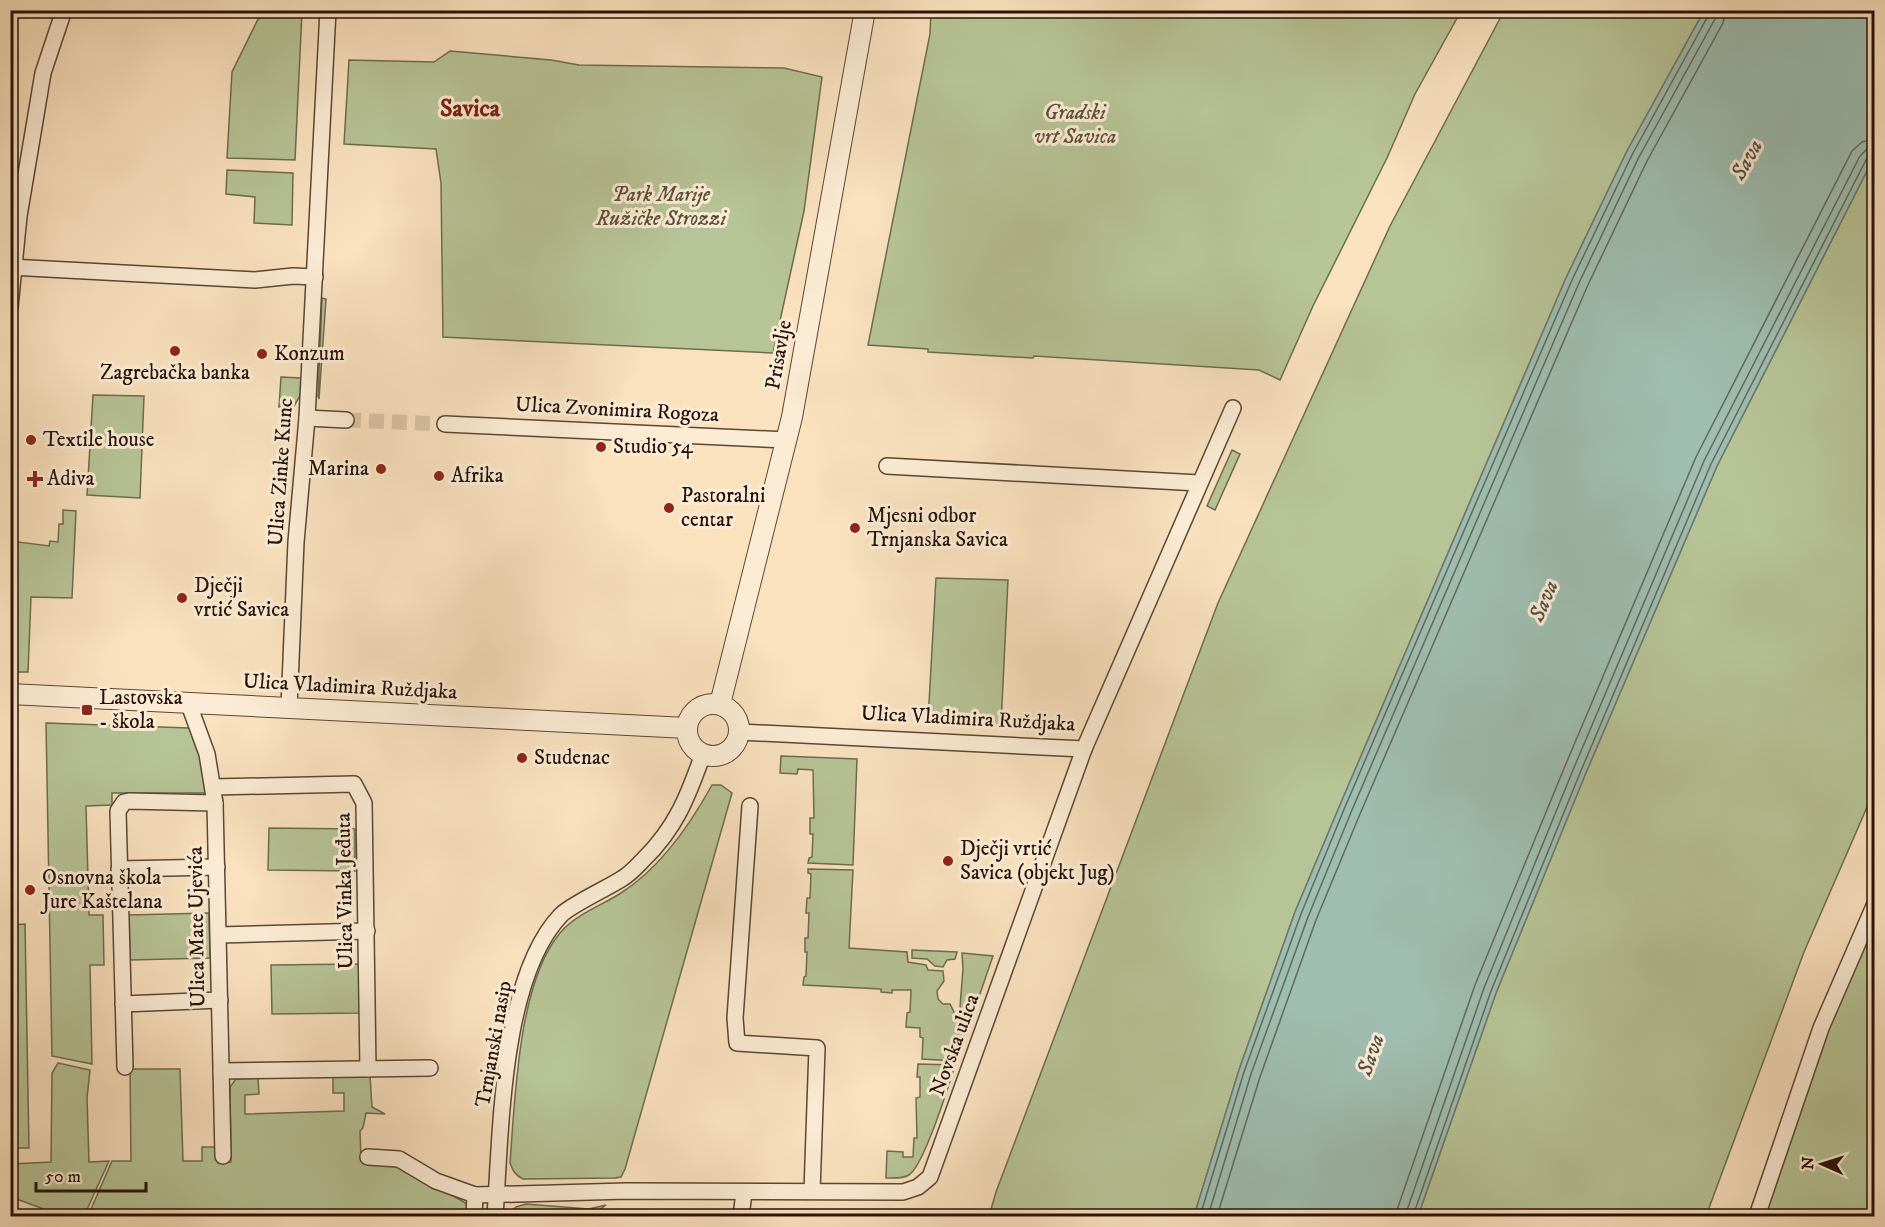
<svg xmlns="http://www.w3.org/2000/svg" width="1885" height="1227" font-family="'IM FELL DW Pica',serif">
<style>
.green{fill:#b7c497;stroke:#6e6b50;stroke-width:1.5}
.water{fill:#9ebeb1;stroke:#6e796e;stroke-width:1.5}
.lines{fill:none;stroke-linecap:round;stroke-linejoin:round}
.shore{stroke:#62685e;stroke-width:1.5}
.minor-tunnel{stroke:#dac3a4;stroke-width:15;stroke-dasharray:15 8;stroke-linecap:butt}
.minor-casing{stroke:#5b4637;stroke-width:18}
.tertiary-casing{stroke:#5b4637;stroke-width:22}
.minor{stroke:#fcecd5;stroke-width:15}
.tertiary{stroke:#fcecd5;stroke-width:20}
.poi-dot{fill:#8f2418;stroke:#fcecd5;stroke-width:2}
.labels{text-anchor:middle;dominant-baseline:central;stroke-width:6;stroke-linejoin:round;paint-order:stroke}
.park-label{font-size:21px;font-style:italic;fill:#59503b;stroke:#fcecd5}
.poi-label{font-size:21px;fill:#26120a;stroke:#fcecd5;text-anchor:start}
.street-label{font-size:21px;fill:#26120a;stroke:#fcecd5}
.water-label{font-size:22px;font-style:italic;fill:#504e44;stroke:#fcecd5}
.quarter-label{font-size:24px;font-weight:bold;fill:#7a1f14;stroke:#fcecd5}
</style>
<rect width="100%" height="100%" fill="#fae2bf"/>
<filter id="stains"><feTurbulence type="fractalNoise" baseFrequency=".00333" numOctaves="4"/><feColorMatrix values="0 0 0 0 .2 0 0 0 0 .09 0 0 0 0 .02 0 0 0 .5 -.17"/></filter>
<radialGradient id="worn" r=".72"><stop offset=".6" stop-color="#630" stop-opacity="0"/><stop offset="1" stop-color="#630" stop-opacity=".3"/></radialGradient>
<g class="green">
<path d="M262,11H302L295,160L227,158L232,72Z"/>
<path d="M931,11V10L1461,11L1415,94L1387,158L1313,306L1280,380L1259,370L1034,356L1033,358L928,352V349L868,345L930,34Z"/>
<path d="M1504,11H1704L1627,151L1566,278L1340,805L1295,912L1239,1070L1194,1216H989L996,1192L1218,603L1390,226Z"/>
<path d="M450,51L551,60L579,65L784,68L822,77L804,211L773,353L443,337L441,183L436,149L344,144L349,60L434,62Z"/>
<path d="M1874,157V791L1804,952L1706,1216H1418L1496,993L1585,775L1717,466Z"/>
<path d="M227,170L293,173L292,225L254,223L255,197L226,194Z"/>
<path d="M322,298L326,299L319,399L318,396Z"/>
<path d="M281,377L301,378L300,396L294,406L279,407Z"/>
<path d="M93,395L144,396L140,498L87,495Z"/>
<path d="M1232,450L1240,454L1215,510L1207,506Z"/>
<path d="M63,510L76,511L72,598L31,597L28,672H11V541L49,546L50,541L58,542L59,524H63Z"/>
<path d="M936,578L1008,580L1001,725L928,721Z"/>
<path d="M46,723L189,728L202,760L206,793H112V805L86,806L89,915H103L104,965H90L92,1064L52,1056Z"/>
<path d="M781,756L857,759L853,865L808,863L809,858L812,857L813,834H810V818H814L813,770L798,769L797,774L780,773Z"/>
<path d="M712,785H721L732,793L625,1169L621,1177L615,1178L523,1179C515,1175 513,1171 510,1163C515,1099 518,983 560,933C576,914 601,906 621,893C660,868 690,825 712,785Z"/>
<path d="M269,828L355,829V871L268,870Z"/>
<path d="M808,869L853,870L849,948L907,952L908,962L926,965L928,970L943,971L944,981L937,991L938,999L943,1004H950L956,1016L967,1026L956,1061L922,1059L923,1038L920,1037V1028L906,1027L907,1013L910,1012L911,990H892V993L881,992V989L803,985L804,977L806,976L807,952H805V938H808L809,913H806L807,898H810L811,874L808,873Z"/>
<path d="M209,913L210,958L130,960L129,915Z"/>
<path d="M1874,921V1216H1762L1818,1046Z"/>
<path d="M25,924L29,1148H14L11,925Z"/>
<path d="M912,950L957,952L955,959L947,960L943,967L935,966L927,959L912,958Z"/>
<path d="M962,953L993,956L972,1017L960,1007L963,969Z"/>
<path d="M360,964V1013L272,1014L271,965Z"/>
<path d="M58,1063L90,1070L87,1098L89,1162L109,1161L84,1216H38L41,1208L11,1197V1164L51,1162L52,1073Z"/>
<path d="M918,1064L955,1065C949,1085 924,1165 909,1175C902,1179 894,1178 886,1178L887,1151L903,1152V1157H913L914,1138H917L916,1098L920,1097V1077H917Z"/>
<path d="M130,1069H180L183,1161H202V1147H218V1163L231,1162L230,1087L236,1079L258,1078L259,1094L245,1095V1114L344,1111V1093H333V1076H370L372,1107L385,1114L366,1113L363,1128L360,1131L361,1161L393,1163L464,1202L468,1206L469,1216H88L112,1161H131Z"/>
<path d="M526,1204L589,1209L606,1205L591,1216H507L516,1207Z"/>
</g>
<path class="water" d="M1704,11H1874V157L1717,466L1585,775L1496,993L1418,1216H1194L1239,1070L1295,912L1340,805L1566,278L1627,151Z"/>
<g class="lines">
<g class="shore">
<path d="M1200,1216L1244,1072L1301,914L1345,807L1572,280L1633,153L1708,16L1709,10"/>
<path d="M1208,1216L1251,1074L1308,917L1352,810L1579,283L1639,157L1715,19L1717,10"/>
<path d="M1217,1216L1260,1077L1316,920L1360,814L1587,287L1647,161L1723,23L1726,10"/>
<path d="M1396,1216L1398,1207L1475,985L1565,766L1696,457L1852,151L1862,142L1874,139"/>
<path d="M1405,1216L1484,988L1573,770L1704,461L1860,156L1866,150L1874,148"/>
<path d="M1413,1216L1491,991L1580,773L1711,464L1866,160L1870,156H1874"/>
</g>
<path class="minor-tunnel" d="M346,420L445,424"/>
<defs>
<g id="minor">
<path d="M10,267L255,280L293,276L315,277"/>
<path d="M10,307L19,216L43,73L64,10"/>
<path d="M307,418L346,420"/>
<path d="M445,424L786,440"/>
<path d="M887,466L1199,483"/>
<path d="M188,702L207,754L215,803L223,1156"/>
<path d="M289,707L296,542L307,418L328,10"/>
<path d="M740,732L1084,749"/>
<path d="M213,787L354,784L364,803L368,1069"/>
<path d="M750,806L735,1018L737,1043L817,1048L812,1191"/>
<path d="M119,869L217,867"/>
<path d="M219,935L367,931"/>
<path d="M123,1004L220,1000"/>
<path d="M125,1067L118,811L124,802L129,801L215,803"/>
<path d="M221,1071L430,1068"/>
<path d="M368,1157L399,1159L436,1181L475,1195L627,1191L903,1192L918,1187L930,1177L1084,749L1233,408"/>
<path d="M474,1216L475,1195"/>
<path d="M495,1216C501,1132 501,978 561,915C572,904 608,888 623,878C631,873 637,866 643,860C676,828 688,796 703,754"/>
<path d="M741,1216L744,1193"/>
<path d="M1757,1216L1821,1028L1874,906"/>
</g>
<g id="tertiary">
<path d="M10,694L687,728"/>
<circle cx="713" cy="730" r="26"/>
<path d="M720,704L792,417L865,10"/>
</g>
</defs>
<use href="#minor" class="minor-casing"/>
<use href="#tertiary" class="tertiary-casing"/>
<use href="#minor" class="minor"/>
<use href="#tertiary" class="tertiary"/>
</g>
<g class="poi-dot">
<circle cx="175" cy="351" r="6"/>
<circle cx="262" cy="354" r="6"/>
<circle cx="31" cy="440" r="6"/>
<circle cx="601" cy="447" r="6"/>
<circle cx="381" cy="469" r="6"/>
<circle cx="439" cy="476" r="6"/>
<path d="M32 470h6v6h6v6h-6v6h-6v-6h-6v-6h6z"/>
<circle cx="669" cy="508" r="6"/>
<circle cx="855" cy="528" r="6"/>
<circle cx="182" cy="598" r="6"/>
<rect x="81" y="704" width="12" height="12" rx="3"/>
<circle cx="522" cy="758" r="6"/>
<circle cx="948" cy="861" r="6"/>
<circle cx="30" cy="890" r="6"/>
</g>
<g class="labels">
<g class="park-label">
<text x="1075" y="113">Gradski<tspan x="1075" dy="24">vrt Savica</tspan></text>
<text x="661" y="195">Park Marije<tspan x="661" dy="24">Ružičke Strozzi</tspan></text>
</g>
<g class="poi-label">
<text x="274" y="354">Konzum</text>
<text x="175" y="373" text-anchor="middle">Zagrebačka banka</text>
<text x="43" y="440">Textile house</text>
<text x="613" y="447">Studio 54</text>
<text x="369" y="469" text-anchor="end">Marina</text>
<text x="451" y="476">Afrika</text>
<text x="47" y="479">Adiva</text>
<text x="681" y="496">Pastoralni<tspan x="681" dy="24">centar</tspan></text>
<text x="867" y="516">Mjesni odbor<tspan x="867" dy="24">Trnjanska Savica</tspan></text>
<text x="194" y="586">Dječji<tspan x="194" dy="24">vrtić Savica</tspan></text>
<text x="99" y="698">Lastovska<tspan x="99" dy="24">- škola</tspan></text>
<text x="534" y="758">Studenac</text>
<text x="960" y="849">Dječji vrtić<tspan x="960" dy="24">Savica (objekt Jug)</tspan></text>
<text x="42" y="878">Osnovna škola<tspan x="42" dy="24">Jure Kaštelana</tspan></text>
</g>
<g class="street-label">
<text transform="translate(779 355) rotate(-80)">Prisavlje</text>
<text transform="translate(617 410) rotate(3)">Ulica Zvonimira Rogoza</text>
<text transform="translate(281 472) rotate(-86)">Ulica Zinke Kunc</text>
<text transform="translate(350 687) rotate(3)">Ulica Vladimira Ruždjaka</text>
<text transform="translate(968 719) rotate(3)">Ulica Vladimira Ruždjaka</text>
<text transform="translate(345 891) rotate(-91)">Ulica Vinka Jeđuta</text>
<text transform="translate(197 927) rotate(-91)">Ulica Mate Ujevića</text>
<text transform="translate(494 1044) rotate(-80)">Trnjanski nasip</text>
<text transform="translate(955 1045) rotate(-70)">Novska ulica</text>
</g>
<g class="water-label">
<text transform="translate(1747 160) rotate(-61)">Sava</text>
<text transform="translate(1544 601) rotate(-67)">Sava</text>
<text transform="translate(1371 1055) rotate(-71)">Sava</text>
</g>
<g class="quarter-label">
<text x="470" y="109">Savica</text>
</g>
</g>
<rect width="1885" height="1227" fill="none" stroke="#fae2bf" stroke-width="36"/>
<rect x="12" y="12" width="1861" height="1203" fill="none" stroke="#26120a" stroke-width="3"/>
<rect x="18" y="18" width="1849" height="1191" fill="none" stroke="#26120a" stroke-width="1.5"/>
<g transform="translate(1822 1164) rotate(273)" stroke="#fcecd5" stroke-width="4.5" paint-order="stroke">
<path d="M0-4.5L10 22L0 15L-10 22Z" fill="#26120a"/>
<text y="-9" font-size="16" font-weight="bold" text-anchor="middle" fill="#26120a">N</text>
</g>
<path d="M36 1182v9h110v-9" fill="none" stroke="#26120a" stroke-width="3"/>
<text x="45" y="1182" font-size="18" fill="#26120a" stroke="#fcecd5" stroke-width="4.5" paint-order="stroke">50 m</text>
<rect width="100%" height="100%" filter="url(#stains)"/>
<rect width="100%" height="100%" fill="url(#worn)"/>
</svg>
